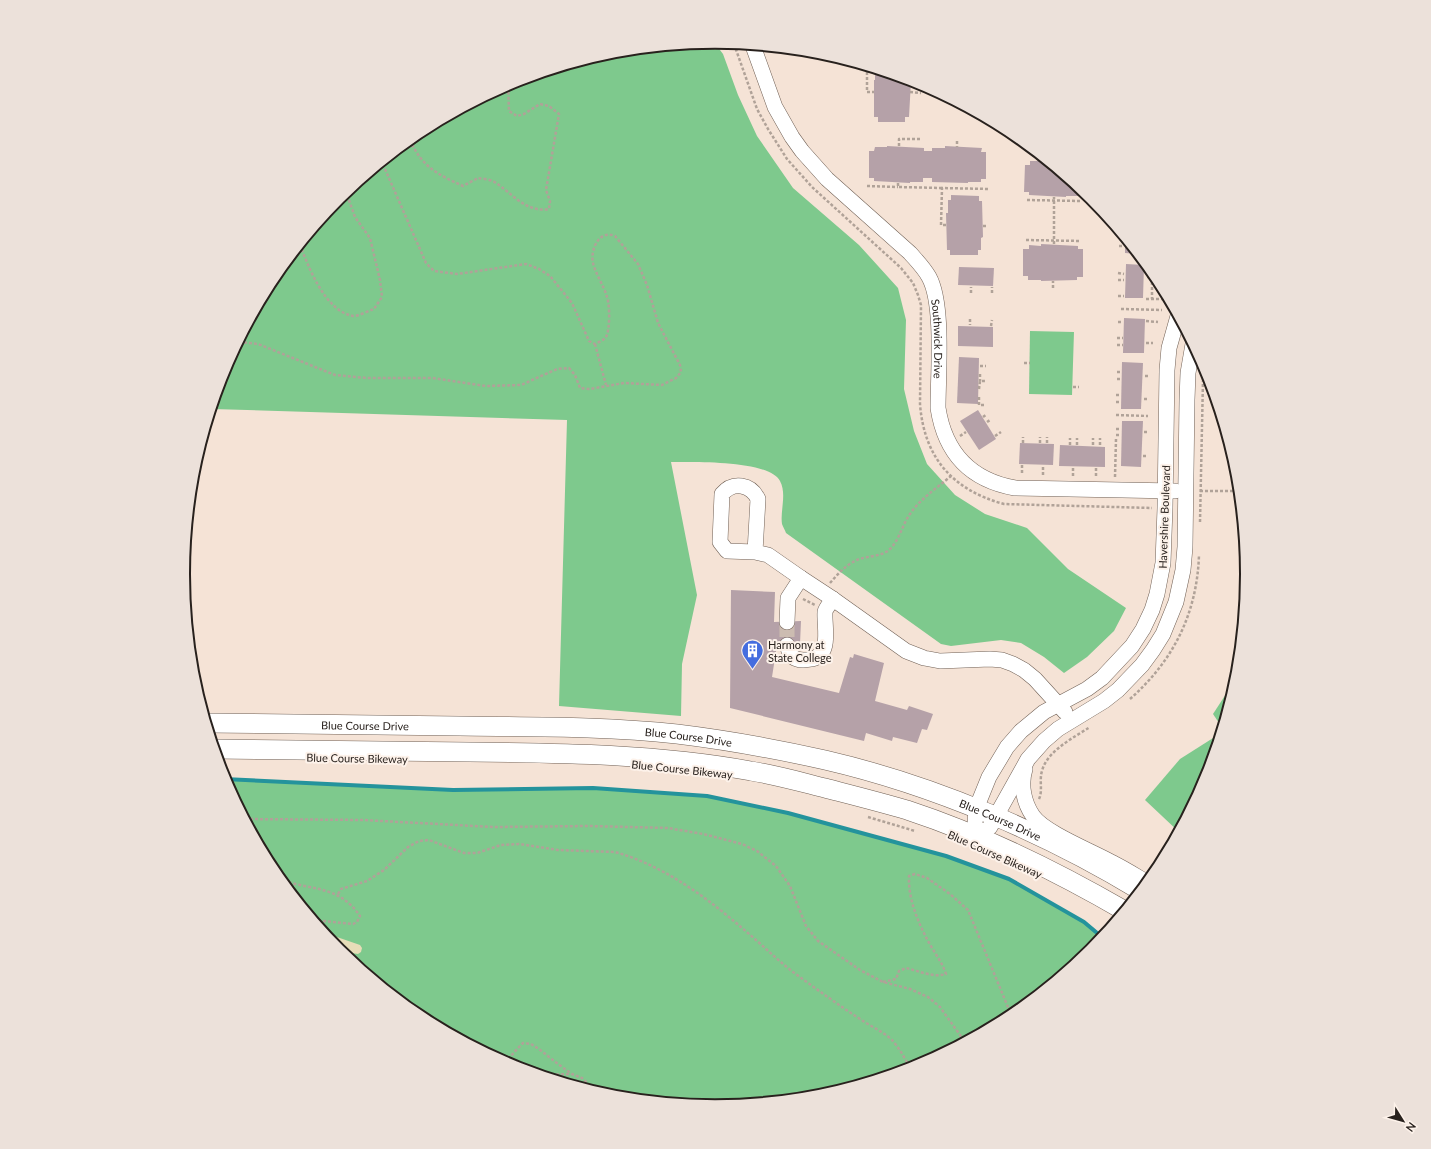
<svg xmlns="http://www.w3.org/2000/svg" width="1431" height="1149" font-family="Lato,sans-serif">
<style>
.green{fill:#7ec98d}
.sand{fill:#e7ddb8}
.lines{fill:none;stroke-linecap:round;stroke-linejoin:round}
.stream{stroke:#24939c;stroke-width:4}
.building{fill:#b5a1a8}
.minor-tunnel{stroke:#ccbcb1;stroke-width:15;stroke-dasharray:15 8;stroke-linecap:butt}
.minor-casing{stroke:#716156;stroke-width:16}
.major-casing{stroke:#716156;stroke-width:20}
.path{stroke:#b0a298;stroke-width:2.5;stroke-dasharray:3 2;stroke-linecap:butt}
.minor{stroke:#fff;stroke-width:15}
.major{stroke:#fff;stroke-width:19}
.labels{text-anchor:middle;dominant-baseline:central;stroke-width:4;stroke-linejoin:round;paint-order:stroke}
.street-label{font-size:11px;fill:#28211d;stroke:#fdf2ea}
.poi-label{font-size:11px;fill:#28211d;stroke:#fdf2ea;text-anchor:start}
.rim{fill:none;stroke:#28211d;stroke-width:2}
</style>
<rect width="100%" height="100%" fill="#f5e3d6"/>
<g class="green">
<path d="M714,42L723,54L738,95L757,136L793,188L859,245L898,288L906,320L904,389L914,431L927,464L955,495L985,514L1027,528L1068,569L1126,608L1114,631L1087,657L1064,673L1044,657L1021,643L1001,640L951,646L941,644L786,533C785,530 783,527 782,524C780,511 787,494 780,481C769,460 694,462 671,462L697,595L682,664L681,716L559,706L567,420L212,409L224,371L273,278L339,198L420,132L512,82L612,52Z"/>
<path d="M1030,331L1074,332L1072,395L1029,394Z"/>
<path d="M1226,694L1232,698L1223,729L1213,714Z"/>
<path d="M1221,733L1207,778L1179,832L1145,800L1180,759Z"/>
<path d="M224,779L453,790L593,788L707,796L788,813L946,856L1009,879L1084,922L1103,938L1092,951L1011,1017L919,1067L819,1097L715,1107L611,1097L512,1066L419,1017L339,951L273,870Z"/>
</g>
<path class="sand" d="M334,936L360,945L362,948L361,952L358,954L339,951L328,937Z"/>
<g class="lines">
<path class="stream" d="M224,779L453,790L593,788L707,796L788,813L946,856L1009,879L1084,922L1103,938"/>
</g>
<g class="building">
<path d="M875,69L911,81L909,117H905V122H878V117H874V80H875Z"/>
<path d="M887,146L924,148V151H932V148H945V146L982,148L981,152H986V179H981V182H968V183L932,182V178H923V182H910V183L874,181V178H869V151H874L875,147H887Z"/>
<path d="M1043,160H1046L1084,193L1079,192V196H1066V197L1029,195V192H1024L1025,165H1030V161H1043Z"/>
<path d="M951,195L979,196V201H982L983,237L981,238V250H978V255H950V250H947L946,213H948V200H951Z"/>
<path d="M1125,238L1127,240L1138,254L1125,253Z"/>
<path d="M1041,244L1078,246V249H1083V277H1077V280L1041,281V280H1028V276H1023V249H1029V245L1041,246Z"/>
<path d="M1126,264L1144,265L1143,298H1125Z"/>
<path d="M959,267L994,268L993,286L958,285Z"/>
<path d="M1124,318L1145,319L1144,353H1123Z"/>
<path d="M958,326L993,327V347L958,346Z"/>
<path d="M959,357L979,358L978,404L957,403Z"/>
<path d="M1122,362L1143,363L1141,409H1121Z"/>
<path d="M978,410L996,439L979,450L960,421Z"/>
<path d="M1122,421H1143L1141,467L1121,466Z"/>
<path d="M1020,443L1054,444L1053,465L1019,464Z"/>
<path d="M1060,445L1105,447V467L1059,466Z"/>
<path d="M731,590L775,592L774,622L801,621L800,644L777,645L772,677L839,693L850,657L853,658L854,654L884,663L875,701L907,710L909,706L933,714L927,730L922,729L917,743L893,737L892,741L866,733L864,741L730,708Z"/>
</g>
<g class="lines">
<path class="minor-tunnel" d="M787,622V645"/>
<defs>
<g id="minor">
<path id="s1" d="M753,46L775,107L792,137L802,151L827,179L910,253C917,261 924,268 929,277C944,304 938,375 938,408C945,453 970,480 1015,488L1175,491"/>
<path d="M1178,316L1169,348L1167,370L1165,508L1163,563L1157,594L1152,610L1143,629L1132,646L1102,678L1087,689L1044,712L1021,731L1007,747L989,777L976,809L975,824L977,837L990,827L1028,759L1044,741L1058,729L1104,701L1118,690L1142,665L1153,650L1163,634L1176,602L1183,570L1185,547L1187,400L1188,373L1193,344"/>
<path d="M755,552L758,499C751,484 733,481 722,494L720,542L727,551L755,552L768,555L801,578L833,599L906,651L924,658L940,661L990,659L1002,660L1013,664L1024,670L1035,679L1065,712"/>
<path d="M787,622L788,598L801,578"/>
<path d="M787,645C789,651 790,657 797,659C802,661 807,660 812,659C832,654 824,627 825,612C826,607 831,603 833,599"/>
<path d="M1025,769C1020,785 1024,803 1033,816C1045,833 1094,852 1113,863C1125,869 1136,876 1148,883"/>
</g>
<g id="major">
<path id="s2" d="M207,723C291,724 375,725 459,726C531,727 605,726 677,734C726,740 776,749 825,760C933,785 1046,833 1141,891"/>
<path d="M215,749C299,750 384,751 469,752C564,753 658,754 751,771C776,775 801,782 825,788C852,795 880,802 907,810C983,835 1056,871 1125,911"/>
</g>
</defs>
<use href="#minor" class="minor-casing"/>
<use href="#major" class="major-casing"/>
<g class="path">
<path d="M734,44L757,109L768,129L787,159L812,187L901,268L913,283L918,295L921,305L920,404C924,457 952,490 1004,504L1152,508"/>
<path d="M867,67V92H874"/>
<path d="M910,92L921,93"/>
<path d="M410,140C422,167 437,174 463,186L478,178C483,179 491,179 496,183C513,194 526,213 549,209L550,201L546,190L559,114L549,106L540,104L524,114L517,116L509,111L508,84"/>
<path d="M957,141V147"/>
<path d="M899,146V139H921"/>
<path d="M898,183V187L942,188"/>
<path d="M867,186L898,187"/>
<path d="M1027,200L1081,201"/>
<path d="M946,225H941L942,188L989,189"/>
<path d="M983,226H988"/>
<path d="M1119,239H1124"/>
<path d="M1026,240L1081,241"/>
<path d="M1054,244V197"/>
<path d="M300,245C309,268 325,311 353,316C359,316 368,311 374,309L382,297L380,280L370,238L355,217L346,192"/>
<path d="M1119,246H1123"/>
<path d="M1118,273L1124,274"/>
<path d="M1147,277H1152V299"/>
<path d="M1118,280H1124"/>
<path d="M1053,288V281"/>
<path d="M971,293V287"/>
<path d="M992,293V287"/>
<path d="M1118,296H1124"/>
<path d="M1146,299H1166"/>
<path d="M1121,309L1162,310"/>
<path d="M970,319V325"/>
<path d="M1146,321L1158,322"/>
<path d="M1118,322H1123"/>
<path d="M991,326L992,320"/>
<path d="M1117,338H1123"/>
<path d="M239,342L258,344L335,375L367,378H432L486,386L521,385L557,369L569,368L575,375L580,388L590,389L624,383L662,385L676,378L681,372L680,365L658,323L647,285L638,264L615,236C599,229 590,250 593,263C596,275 604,286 607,297C610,306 610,330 606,337C604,340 599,342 595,344L589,341L572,303L550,276L539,269L526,264L457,274L434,271L426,263L385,169L380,164"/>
<path d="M1146,343H1153"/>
<path d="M595,344L606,385"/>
<path d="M1117,345H1123"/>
<path d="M1024,363H1030"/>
<path d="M980,366H986"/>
<path d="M1117,372H1121"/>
<path d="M980,374V381"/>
<path d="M1145,376H1149"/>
<path d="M1117,379H1121"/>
<path d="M1073,387H1079"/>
<path d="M979,389L980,381H986"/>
<path d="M1116,395H1121"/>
<path d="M979,397V405H985"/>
<path d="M1144,399H1149"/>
<path d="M1116,402H1120"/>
<path d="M1116,415L1148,416"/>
<path d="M983,417L987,414"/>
<path d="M987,422L990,420"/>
<path d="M1116,429H1121"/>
<path d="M1144,432H1148"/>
<path d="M1116,435H1121"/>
<path d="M960,436L966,432"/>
<path d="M995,436L1001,432"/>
<path d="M1023,443V437"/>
<path d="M1040,443V437"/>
<path d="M1047,443V437"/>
<path d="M1070,445V438"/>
<path d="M1077,445V438"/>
<path d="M1093,445V438"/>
<path d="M1100,445V438"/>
<path d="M1143,456H1148"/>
<path d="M1022,465V475"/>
<path d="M1096,468V477"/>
<path d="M1043,475V466"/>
<path d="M1073,476V468"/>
<path d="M1115,477L1116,439"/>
<path d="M1200,491H1240"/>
<path d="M1200,522L1203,379"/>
<path d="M830,583C837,575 844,567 853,562C864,555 881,558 890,549C900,539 902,525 910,514C920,499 937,488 951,476"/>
<path d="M803,599L815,605"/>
<path d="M1130,699C1173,661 1197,614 1199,555"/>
<path d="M1039,799C1043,791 1039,780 1042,771C1047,751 1073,738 1090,727"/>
<path d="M868,817L915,831"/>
<path d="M245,819L363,820L493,827L589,826L668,828L703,834L742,844L757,851L776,866L790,886L806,926L818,941L860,970L883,982L910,989L928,997L940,1007L965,1042"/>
<path d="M279,879C310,891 338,884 360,916L357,922L353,924L314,920"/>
<path d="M285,885L291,883"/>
<path d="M338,894L341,889L367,881L384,870L408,847L419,841L429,840L464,853H477L501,845L519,844L558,850L615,852C662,865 705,896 742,928C759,942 775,958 793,972C815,988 837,1004 860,1019C870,1026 882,1031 891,1039C899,1047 905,1059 911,1069"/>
<path d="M883,982L896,979L899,971L906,968C919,971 933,978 946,974C942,962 934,952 928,941C918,922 908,899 909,876L915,874L927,878L950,894L968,910L1012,1017"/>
<path d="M505,1063L517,1049L523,1043L531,1044L539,1049L558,1064L572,1074L584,1079L592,1091"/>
<path d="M541,1075L571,1074"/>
</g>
<use href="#minor" class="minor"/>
<use href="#major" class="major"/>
</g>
<defs>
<symbol id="building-pin" viewBox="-11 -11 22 30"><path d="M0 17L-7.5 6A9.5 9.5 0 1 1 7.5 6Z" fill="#446ddf" stroke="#fdf2ea"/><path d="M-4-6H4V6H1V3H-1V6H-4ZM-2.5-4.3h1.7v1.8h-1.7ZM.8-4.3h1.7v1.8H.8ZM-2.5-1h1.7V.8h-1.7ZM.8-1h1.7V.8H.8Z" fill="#fff"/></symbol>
</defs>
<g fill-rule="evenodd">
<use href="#building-pin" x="740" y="638" width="25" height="34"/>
</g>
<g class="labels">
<g class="street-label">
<text stroke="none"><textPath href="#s1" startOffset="359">Southwick Drive</textPath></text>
<text transform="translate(1164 517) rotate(-88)">Havershire Boulevard</text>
<text stroke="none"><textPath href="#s2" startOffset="158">Blue Course Drive</textPath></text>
<text stroke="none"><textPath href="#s2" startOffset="482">Blue Course Drive</textPath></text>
<text transform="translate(357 758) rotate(1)">Blue Course Bikeway</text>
<text transform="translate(682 769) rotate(6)">Blue Course Bikeway</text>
<text stroke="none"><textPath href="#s2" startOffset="806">Blue Course Drive</textPath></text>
<text transform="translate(995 854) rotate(24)">Blue Course Bikeway</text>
</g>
<g class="poi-label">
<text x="768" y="644">Harmony at<tspan x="768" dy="13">State College</tspan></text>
</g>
</g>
<path d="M0 0H1431V1149H0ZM190 574a525 525 0 1 1 1050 0a525 525 0 1 1-1050 0Z" fill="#ece1da" fill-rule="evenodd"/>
<path class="rim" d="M190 574a525 525 0 1 1 1050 0a525 525 0 1 1-1050 0Z"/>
<g transform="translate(1403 1121) rotate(127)" stroke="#fdf2ea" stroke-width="3" paint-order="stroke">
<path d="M0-3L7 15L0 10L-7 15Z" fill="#28211d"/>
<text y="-6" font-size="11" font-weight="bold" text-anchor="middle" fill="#28211d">N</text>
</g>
</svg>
